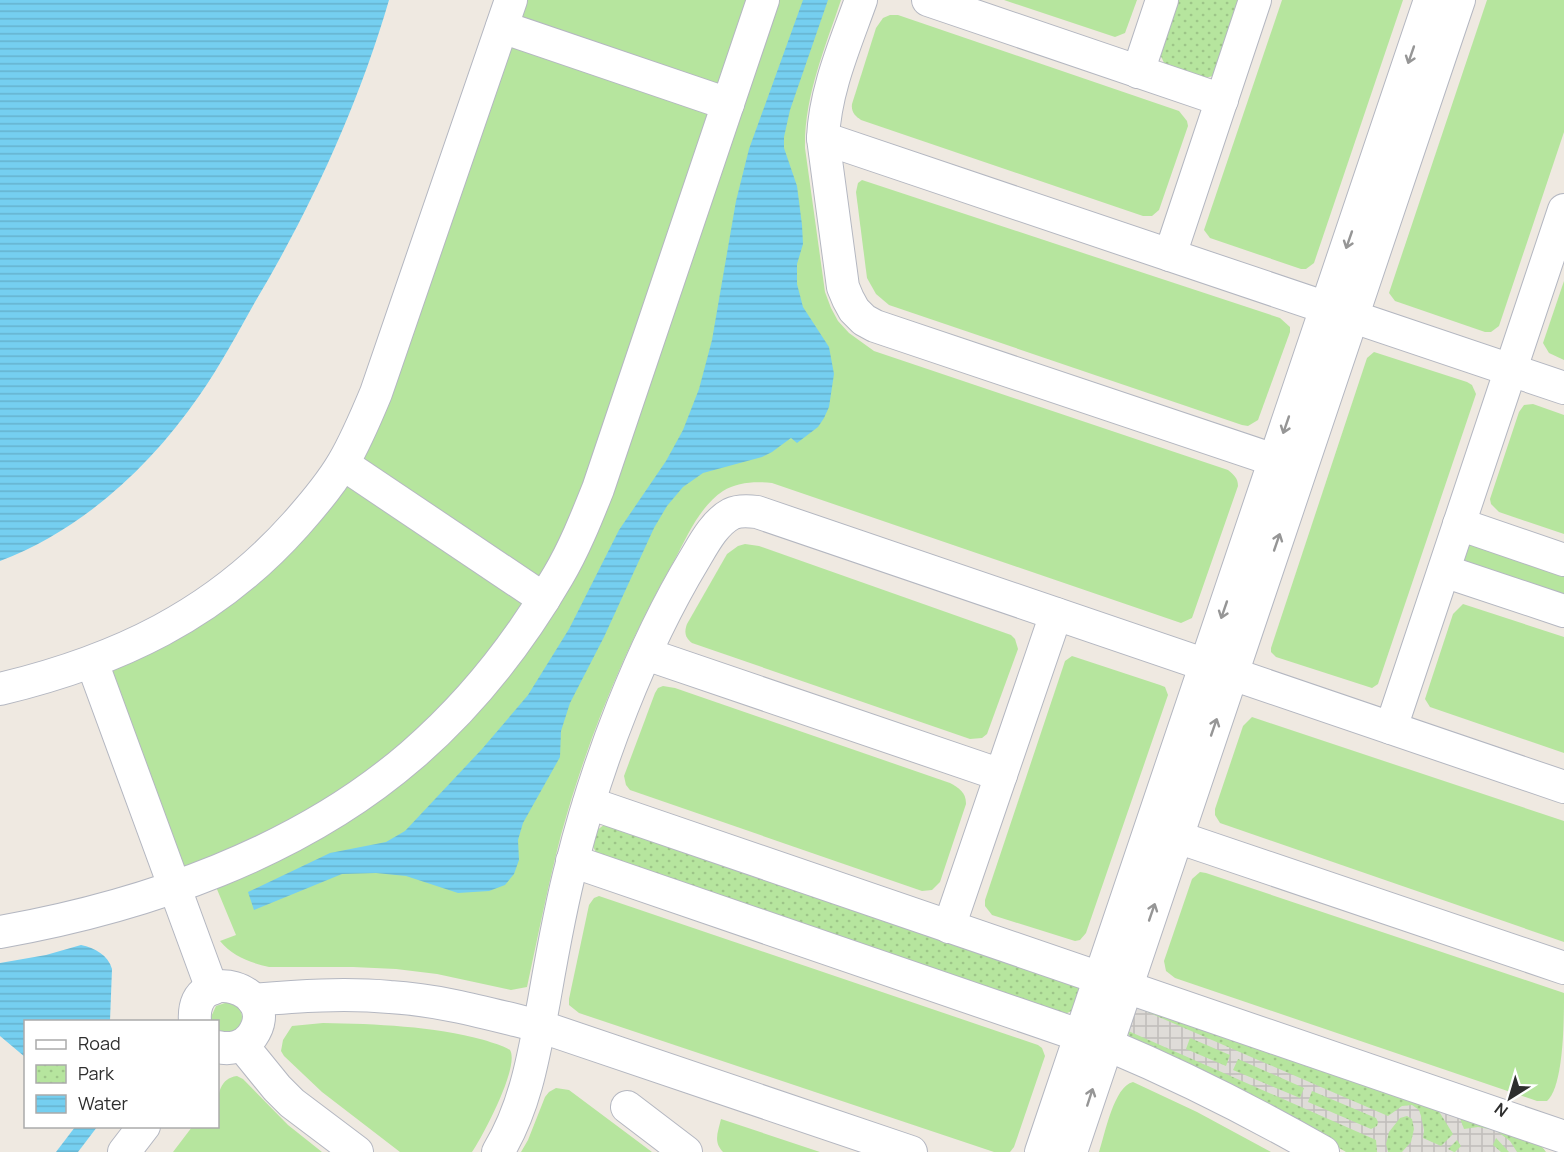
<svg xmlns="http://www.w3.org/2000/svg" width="1564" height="1152" font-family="Manrope,sans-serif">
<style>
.grass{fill:#b6e59e}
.park{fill:url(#park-dots)}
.plaza{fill:url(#plaza-grid);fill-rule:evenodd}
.water{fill:url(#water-rules)}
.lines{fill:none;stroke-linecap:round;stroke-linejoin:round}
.minor-casing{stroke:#b4b7c1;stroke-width:34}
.minor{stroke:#fff;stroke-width:32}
.oneway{stroke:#969696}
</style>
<defs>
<pattern id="park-dots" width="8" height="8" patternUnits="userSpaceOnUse" patternTransform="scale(1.5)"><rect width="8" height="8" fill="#b6e59e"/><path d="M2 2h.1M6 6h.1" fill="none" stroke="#9dc588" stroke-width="1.8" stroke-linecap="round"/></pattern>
<pattern id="plaza-grid" width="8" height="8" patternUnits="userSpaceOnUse" patternTransform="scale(1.5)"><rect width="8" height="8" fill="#dfdcd8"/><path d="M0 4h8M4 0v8" fill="none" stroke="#c0bdba"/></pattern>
<pattern id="water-rules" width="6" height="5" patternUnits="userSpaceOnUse" patternTransform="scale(1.5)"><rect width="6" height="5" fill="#75cff0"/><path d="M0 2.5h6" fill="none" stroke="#66b2ce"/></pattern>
</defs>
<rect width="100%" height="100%" fill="#efe9e1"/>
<g class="grass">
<path d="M519,0H754L720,85L523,24L517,5Z"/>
<path d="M773,0H841C825,48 804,97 805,148L825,292L831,308L838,321L849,333L874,351L1228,470C1234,475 1238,478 1238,486L1192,618L1181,623L772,483C756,481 737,482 723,491C699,507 687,537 674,561C625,647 587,740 561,835C548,885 538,936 527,987L511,990L437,974L396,969L353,967H269C251,963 232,956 220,941L236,935L214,882L266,859L520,651Z"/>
<path d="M1004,0H1137L1125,33L1115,37Z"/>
<path d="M1282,0H1403L1314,263L1306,269H1301L1210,238L1204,230Z"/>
<path d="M1487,0H1564V132L1499,326L1491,332H1485L1395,301L1389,293Z"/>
<path d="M890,15H898L1179,111L1187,121L1188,126L1159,210L1152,216H1143L861,120C855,116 851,112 852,104L876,28L883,18Z"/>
<path d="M509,44L709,111L711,127L553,568L536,579L362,460Z"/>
<path d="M862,180L1280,318L1290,327V332L1258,420L1248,426L1242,425L889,305L876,294L867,278L856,192L858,183Z"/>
<path d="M1564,281V360L1549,353L1543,343Z"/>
<path d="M1374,352L1467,382L1472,385L1476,394L1378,684L1372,688L1276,657L1271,652V648L1367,358Z"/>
<path d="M1533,404L1564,415V534L1499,512L1491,504L1490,499L1519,412L1524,405Z"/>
<path d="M345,481L526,603L456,701L304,820L184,869L109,678L113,665Z"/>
<path d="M1467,543L1564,572V600L1465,565L1460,552Z"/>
<path d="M745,544L759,546L1011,635L1015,639L1018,649L987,734L982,738L970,739L692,643C685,638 684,632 687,624L727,554L738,546Z"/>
<path d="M1463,604L1564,637V753L1430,707L1425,699L1453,614Z"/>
<path d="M1072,656L1160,685L1165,687L1168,695L1086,933L1080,940L1075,941L992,915L985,906V900L1065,661Z"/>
<path d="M663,686L675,688L950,783C959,788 966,792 966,804L940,882L932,890L922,891L630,790L626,785L624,776L655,693L658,688Z"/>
<path d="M1252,717L1564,821V942L1220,823L1215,815V809L1243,726Z"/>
<path d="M1200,872L1206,873L1564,993C1564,1018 1564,1086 1547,1101H1537L1175,978L1166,971L1164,961L1192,879Z"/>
<path d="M599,896L1038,1045L1042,1048L1045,1056L1014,1147L1010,1152H994L579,1013L569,1005V999L589,905L594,898Z"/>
<path d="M228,1002L239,1007C245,1018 242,1028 230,1033L218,1030V1022L211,1021V1017L216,1006Z"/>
<path d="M323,1023C377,1024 432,1026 484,1040C493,1043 502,1045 510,1050C520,1066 483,1136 472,1152H400L322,1092L284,1056L281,1051L283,1040L292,1026Z"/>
<path d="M237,1076L243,1079L288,1125L322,1152H173L192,1127L218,1126C218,1110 213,1079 237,1076Z"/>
<path d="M1133,1082L1197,1112L1271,1152H1099C1105,1134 1114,1086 1133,1082Z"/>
<path d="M556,1088L569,1090L652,1152H521L528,1140L545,1097L549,1092Z"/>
<path d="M721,1119L820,1152H723C713,1142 718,1132 721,1119Z"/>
</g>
<g class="park">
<path d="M1173,0H1245L1218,71L1213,76L1201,79L1165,65L1159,52Z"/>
<path d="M605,824L1078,985L1080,988L1074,1010L1065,1014L598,856L592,845L596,831Z"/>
<path d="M1143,1006L1539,1143L1546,1152H1346L1314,1133L1132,1040L1125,1029L1133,1011Z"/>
</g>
<path class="plaza" d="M1138,1008L1388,1116L1402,1106L1412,1105L1419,1110L1421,1116L1424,1130L1423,1138L1441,1146L1453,1134L1435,1105L1458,1113L1464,1129L1478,1127L1489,1129L1491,1124L1499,1127L1498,1132L1510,1141L1517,1152H1509L1496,1138L1493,1145L1501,1152H1455L1461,1146L1457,1140L1448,1149L1454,1152H1402L1411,1142L1414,1129L1412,1119L1407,1116L1400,1118L1389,1132L1386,1144L1388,1152H1377L1376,1140L1126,1030L1133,1011ZM1190,1038L1230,1055L1226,1066L1186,1049ZM1238,1059L1304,1088L1300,1098L1233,1070ZM1312,1091L1376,1118L1378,1122L1377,1126L1371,1129L1308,1102Z"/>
<g class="water">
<path d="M0,0H389C358,106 311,208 255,302C237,334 220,366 199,396C150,467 82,530 0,561Z"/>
<path d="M803,0H828L790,110L784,137V148L797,186L802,225L803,244L797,264V284L803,307L829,347L834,374L829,407L824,418L818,427L797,443L791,438L772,452L762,457L703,473L683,487L667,506L654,528L604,637L570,703L561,731L560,757L523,823L518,840L519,860L514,874L505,885L489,891L458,893L406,876L376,873L342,874L254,910L248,892L330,853L386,842L405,831L482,749L528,695L569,629L619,530L666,461L683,430L699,389L712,340L736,201L749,149Z"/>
<path d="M81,945C95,948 108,955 112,969L110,1021L26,1022L25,1057L0,1036V963L46,955Z"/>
<path d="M75,1127H97L78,1152H56Z"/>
</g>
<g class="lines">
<defs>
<g id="minor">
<path d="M861,0C845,45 825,90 823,138L843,287L848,299L854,310L864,320L875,326L1292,466"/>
<path d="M928,0L1222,100"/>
<path d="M502,27L728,104"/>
<path d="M1138,72L1162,0"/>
<path d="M823,138L1564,388"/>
<path d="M1170,255L1255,0"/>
<path d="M343,464L544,599"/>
<path d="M1459,524L1564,560"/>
<path d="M1444,571L1564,611"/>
<path d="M646,654L1001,775"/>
<path d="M92,662L212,989"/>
<path d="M0,689C117,661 215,615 296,524C313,505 330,485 343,463C356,441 366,417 376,393L511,0"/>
<path d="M1391,728L1564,210"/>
<path d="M589,803L1564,1137"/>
<path d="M1177,837L1564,968"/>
<path d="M572,861L1108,1045C1182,1076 1253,1112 1323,1152"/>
<path d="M949,927L1056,614"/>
<path d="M0,932C146,906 299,853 412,755C471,704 519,643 558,576C574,549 586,519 598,489L763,0"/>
<path d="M253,1000C299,996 344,993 390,997C441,1000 490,1014 539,1026L911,1152"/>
<path d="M195,1022C190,959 285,989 252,1036C244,1047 230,1050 218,1047"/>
<path d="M242,1045L277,1088L292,1103L357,1152"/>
<path d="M627,1107L686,1152"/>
<path d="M124,1152L144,1126"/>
<path d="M498,1152C526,1106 534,1054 544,1001C552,955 560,908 572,863C597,763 641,648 694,560C703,545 714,523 731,514C739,510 749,511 757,512L1564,787"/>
<path d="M1041,1152L1430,0"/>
<path d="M1071,1152L1459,0"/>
</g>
</defs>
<use href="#minor" class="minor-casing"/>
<use href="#minor" class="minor"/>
</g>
<defs><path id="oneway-shaft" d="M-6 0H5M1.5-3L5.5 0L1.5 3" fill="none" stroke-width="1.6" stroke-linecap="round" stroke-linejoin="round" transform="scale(1.5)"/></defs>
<g class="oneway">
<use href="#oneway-shaft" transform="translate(1411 55) rotate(109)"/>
<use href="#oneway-shaft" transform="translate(1349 240) rotate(109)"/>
<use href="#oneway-shaft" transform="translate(1286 425) rotate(109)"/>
<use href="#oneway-shaft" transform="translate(1277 542) rotate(-71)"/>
<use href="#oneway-shaft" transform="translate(1224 610) rotate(109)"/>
<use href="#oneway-shaft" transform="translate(1214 727) rotate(-71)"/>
<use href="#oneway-shaft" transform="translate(1152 912) rotate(-71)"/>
<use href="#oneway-shaft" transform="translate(1090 1097) rotate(-72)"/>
</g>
<rect x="24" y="1020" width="195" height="108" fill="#ffffff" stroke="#ababab" stroke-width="1.5"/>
<rect x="36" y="1040" width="30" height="9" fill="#ffffff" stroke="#ababab" stroke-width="1.5"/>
<text x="78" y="1050" font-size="18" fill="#2e2e2e">Road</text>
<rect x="36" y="1065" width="30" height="18" fill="url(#park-dots)" stroke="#ababab" stroke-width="1.5"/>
<text x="78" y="1080" font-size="18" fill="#2e2e2e">Park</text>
<rect x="36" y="1095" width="30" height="18" fill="url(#water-rules)" stroke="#ababab" stroke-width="1.5"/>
<text x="78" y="1110" font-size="18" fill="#2e2e2e">Water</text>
<g transform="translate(1510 1098) rotate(217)" stroke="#ffffff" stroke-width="4.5" paint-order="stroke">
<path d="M0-4.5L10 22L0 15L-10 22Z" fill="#2e2e2e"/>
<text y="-9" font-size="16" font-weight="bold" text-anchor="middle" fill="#2e2e2e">N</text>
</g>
</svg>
